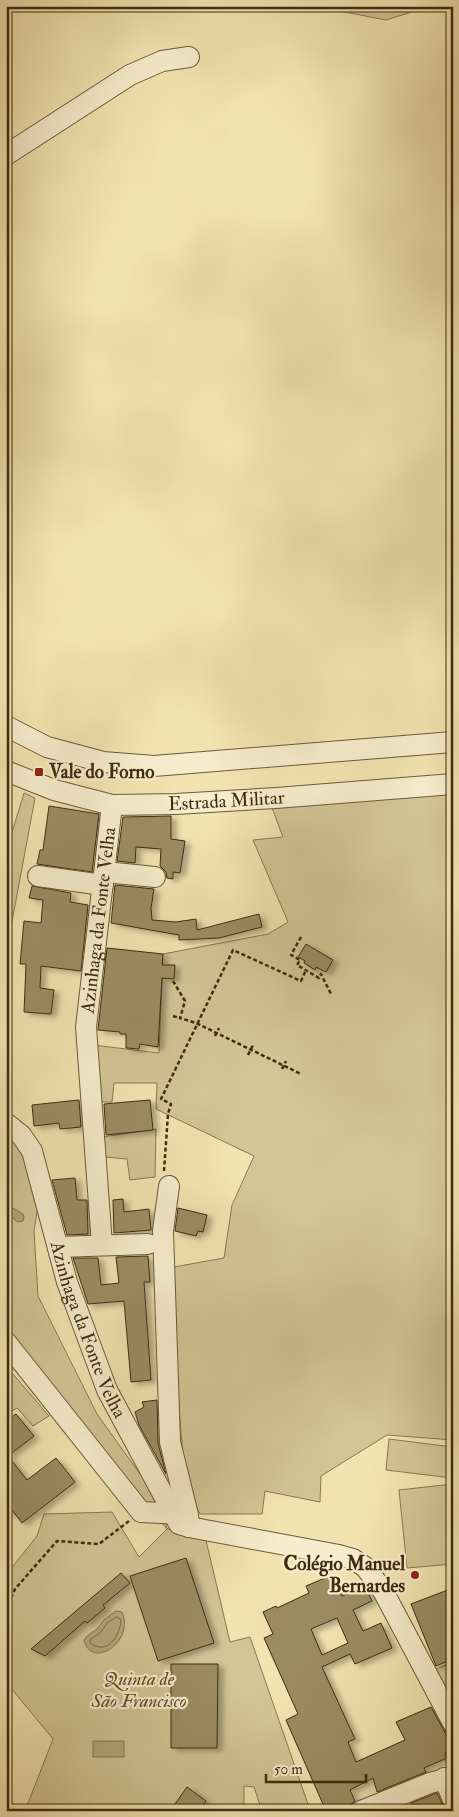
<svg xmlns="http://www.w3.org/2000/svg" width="459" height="1817" font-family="'IM FELL Double Pica',serif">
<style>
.green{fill:#d3c596;stroke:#887854}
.water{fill:#b5a57b;stroke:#857551}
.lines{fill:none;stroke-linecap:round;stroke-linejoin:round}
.shore{stroke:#7a6846;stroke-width:1}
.building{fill:#9c8c64;stroke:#3e2c11;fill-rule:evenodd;filter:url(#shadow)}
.minor-casing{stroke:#6b5a39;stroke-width:22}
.path{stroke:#3e2c11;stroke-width:2.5;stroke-dasharray:4 2.5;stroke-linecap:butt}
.minor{stroke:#f7edcc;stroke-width:20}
.poi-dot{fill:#8f2418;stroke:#f7edcc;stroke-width:2}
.labels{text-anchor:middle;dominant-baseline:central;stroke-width:4.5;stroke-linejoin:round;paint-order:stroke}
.poi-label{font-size:19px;font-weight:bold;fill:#3e2c11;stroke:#f7edcc;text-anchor:start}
.street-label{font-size:19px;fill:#3e2c11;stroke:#f7edcc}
.park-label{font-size:19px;font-style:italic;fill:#5c4b2c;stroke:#f7edcc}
</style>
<defs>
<filter id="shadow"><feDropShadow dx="5.5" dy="3" stdDeviation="2.5" flood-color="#0004"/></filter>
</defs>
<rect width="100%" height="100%" fill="#f2e4b1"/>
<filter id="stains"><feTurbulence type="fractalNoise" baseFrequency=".004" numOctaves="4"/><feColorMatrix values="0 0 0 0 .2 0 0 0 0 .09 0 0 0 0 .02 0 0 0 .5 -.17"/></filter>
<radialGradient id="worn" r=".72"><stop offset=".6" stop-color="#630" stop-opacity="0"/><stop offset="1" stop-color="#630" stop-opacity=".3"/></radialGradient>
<g class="green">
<path d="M313,6H431L386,20Z"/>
<path d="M453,789V1440L387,1435L321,1476L320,1502L265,1491L262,1514H200L187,1490L185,1482L168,1268L224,1258L232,1205L254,1156L156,1109L157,1083H114L112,1102H100L93,1045L159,1053L163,954L268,934L288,922L253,840L283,837L271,805Z"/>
<path d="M24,793L35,798L9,938H6V886L9,885L12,861L6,860V839H10Z"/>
<path d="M156,1129L155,1177L130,1180L127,1159L104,1157L102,1137Z"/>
<path d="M6,1131L16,1140L40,1193L34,1231L38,1296L97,1414L155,1495L164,1514L167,1529L205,1536L230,1642L250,1637L309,1807L307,1811H262L254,1787L244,1786V1811H25L53,1739L6,1682V1575L37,1536L44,1514L112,1512L139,1557L167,1529L6,1334Z"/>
<path d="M6,1366L49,1416L33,1426L17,1408L6,1415Z"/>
<path d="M389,1439L453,1447L452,1478L386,1470Z"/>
<path d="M453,1484V1564L407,1568L399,1490Z"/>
<path d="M453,1662V1707L431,1671Z"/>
</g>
<g class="water">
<path d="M6,1204L23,1214L24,1217L23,1221L18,1222L6,1213Z"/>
<path d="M116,1611L122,1612C135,1641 93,1670 84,1641L86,1637L97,1629L104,1620Z"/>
<rect x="93" y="1741" width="31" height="16"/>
</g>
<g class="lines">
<path class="shore" d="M117,1617L121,1620C120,1636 107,1656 90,1643V1640L101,1632L107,1623Z"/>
</g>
<g class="building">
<path d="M49,806L99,814L92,872L37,864L40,850H43Z"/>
<path d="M171,816V839L185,841L180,873L173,872V879L167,878L166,872L160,866L161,849L136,847L135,863L117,861L123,817Z"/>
<path d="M115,885L154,889L151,908L152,920L176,922L196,919L197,930L259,914L262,927L219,938L179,940V935L111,923Z"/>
<path d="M32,886L71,893L70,902L88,905L81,971L41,966L40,988L54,990L51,1014L24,1012L26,964H20L24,921L41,923L43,900L29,898Z"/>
<path d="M306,944L333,960L326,972L316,967L315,970L304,963L305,961L298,957Z"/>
<path d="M107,948L163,954L162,965H175L174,979L162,978L158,1047L140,1044L139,1049L126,1048V1034H120V1032L98,1030Z"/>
<path d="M79,1100L81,1127L60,1129L59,1123L34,1126L32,1105Z"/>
<path d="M150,1100L153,1130L106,1135L104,1104Z"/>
<path d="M75,1178L77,1200H87L88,1234L67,1235L52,1180Z"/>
<path d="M123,1199L124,1212L149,1209L151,1230L114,1233L113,1200Z"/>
<path d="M178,1208L207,1215L203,1232L198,1231L196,1236L175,1231Z"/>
<path d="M148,1256L150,1282H144L151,1380L131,1382L124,1301L88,1304L73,1258H98L101,1285L119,1283L116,1257Z"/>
<path d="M157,1400L158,1443L166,1474L139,1425L135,1412L144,1407L142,1402Z"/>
<path d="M16,1414L34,1436L8,1456L27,1480L56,1458L75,1482L22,1523L12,1510L6,1515V1421Z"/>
<path d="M186,1558L214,1643L158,1661L130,1576Z"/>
<path d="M121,1573L130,1583L103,1605L105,1608L87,1623L85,1621L45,1656L31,1649Z"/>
<path d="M332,1575L342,1596L365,1586L372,1601L353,1610L363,1631L381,1623L392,1648L355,1664L350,1654L322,1667L355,1739L348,1742L356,1762L405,1740L396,1722L431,1707L453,1747V1749L445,1753L447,1758L424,1768L426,1772L377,1792L373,1778L350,1790L355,1801L351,1804L349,1811H326L286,1720L298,1714L264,1638L273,1634L263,1612L276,1606L277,1608L309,1593L306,1586ZM337,1618L348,1643L322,1655L311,1629Z"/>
<path d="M453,1588V1659L436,1666L411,1604Z"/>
<path d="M171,1664H218L217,1748H171Z"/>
<path d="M187,1787L206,1801L199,1811H170Z"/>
<path d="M437,1793L446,1811H413L411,1803Z"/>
</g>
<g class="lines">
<defs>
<g id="minor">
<path d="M6,155L130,75L162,61L189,57"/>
<path d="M6,726L47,747L103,762L154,766L453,742"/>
<path id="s1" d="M6,771L54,790L112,805L176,804L276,798L453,784"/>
<path d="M105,872L155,877"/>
<path d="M38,876L103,885"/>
<path id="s2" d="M6,1123L21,1135L32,1151L67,1282L107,1390L179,1524L189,1527L339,1555L353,1559L365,1567L382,1589L453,1723"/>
<path d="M169,1186L163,1231L170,1442L188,1515L189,1527"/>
<path id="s3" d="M102,1245L86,1027L112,805"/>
<path d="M58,1247L148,1244"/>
<path d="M6,1342L141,1512L183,1514"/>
<path d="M444,1778L453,1800"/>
<path d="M361,1811L430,1783L453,1777"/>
</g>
</defs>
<use href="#minor" class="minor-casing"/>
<g class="path">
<path d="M301,937L291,955L300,960L297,965L319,978L321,974L331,994"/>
<path d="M173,981L185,1001L180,1018L196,1023L301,1074"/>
<path d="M173,1016L180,1018"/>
<path d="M215,1036L219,1028"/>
<path d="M248,1055L253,1045"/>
<path d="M282,1069L286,1061"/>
<path d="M164,1171L168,1114L171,1104L161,1099L233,950L301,981L306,970"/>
<path d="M6,1610L15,1589L57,1541L99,1544L129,1521"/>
<path d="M6,1766L10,1735"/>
</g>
<use href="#minor" class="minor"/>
</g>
<g class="poi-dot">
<rect x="34" y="767" width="10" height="10" rx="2.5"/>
<circle cx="415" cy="1575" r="5"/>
</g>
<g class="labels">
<g class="poi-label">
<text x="49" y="772">Vale do Forno</text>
<text x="405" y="1564" text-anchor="end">Colégio Manuel<tspan x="405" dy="22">Bernardes</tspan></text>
</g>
<g class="street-label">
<text stroke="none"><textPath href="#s1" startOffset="226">Estrada Militar</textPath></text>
<text stroke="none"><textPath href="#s3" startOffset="326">Azinhaga da Fonte Velha</textPath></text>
<text stroke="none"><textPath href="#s2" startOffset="226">Azinhaga da Fonte Velha</textPath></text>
</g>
<g class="park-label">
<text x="139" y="1679">Quinta de<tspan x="139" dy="22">São Francisco</tspan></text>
</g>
</g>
<rect width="459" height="1817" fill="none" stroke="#f2e4b1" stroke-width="25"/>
<rect x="8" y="8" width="444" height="1802" fill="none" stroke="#3e2c11" stroke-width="2.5"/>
<rect x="12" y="12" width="434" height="1792" fill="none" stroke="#3e2c11"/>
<path d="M266 1774v8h100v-8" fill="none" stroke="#3e2c11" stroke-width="2.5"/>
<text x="274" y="1774" font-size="15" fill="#3e2c11" stroke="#f7edcc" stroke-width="4" paint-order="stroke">50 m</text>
<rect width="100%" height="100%" filter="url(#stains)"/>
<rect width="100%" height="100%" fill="url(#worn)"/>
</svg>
